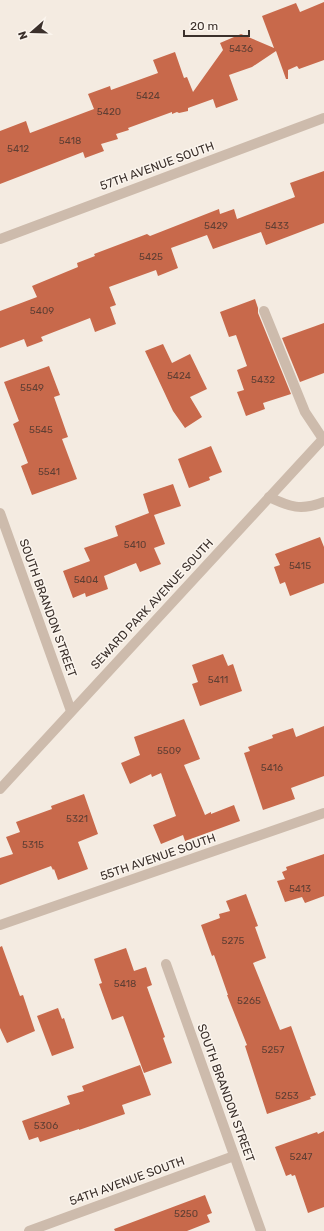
<svg xmlns="http://www.w3.org/2000/svg" width="324" height="1231" font-family="Rubik,sans-serif">
<style>
.building{fill:#c8694b}
.lines{fill:none;stroke-linecap:round;stroke-linejoin:round}
.minor{stroke:#cdbbac;stroke-width:10}
.labels{text-anchor:middle;dominant-baseline:central;stroke-width:3;stroke-linejoin:round;paint-order:stroke}
.number-label{font-size:10px;fill:#5e3e33}
.street-label{font-size:12px;fill:#3b302b;stroke:#fbf5ee}
</style>
<rect width="100%" height="100%" fill="#f4ebe1"/>
<g class="building">
<path d="M324,2V60L299,69L297,66L288,70V79H286L276,51L252,67L229,75L238,100L216,108L213,99L188,108V111L179,113L177,112L172,114V112L128,128L129,130L116,134L118,139L101,144L104,151L85,158L83,152L0,184V131L26,121L30,133L94,109L88,94L110,86L111,90L158,73L153,60L175,52L184,78L187,77L193,92L223,50L220,43L241,34L274,48L262,16L296,3L300,12Z"/>
<path d="M324,171V223L266,245L261,232L213,249L207,235L171,248L178,268L158,276L156,270L109,287L116,305L110,307L116,324L95,332L90,318L41,337L43,341L27,347L24,339L0,348V311L37,297L32,286L78,267L77,263L95,256L94,254L147,234L150,236L219,209L220,214L234,209L237,219L295,197L290,183Z"/>
<path d="M255,299L258,308V313L291,394L263,403L265,409L246,416L237,392L244,390L237,370L247,366L236,335L229,337L220,312Z"/>
<path d="M324,323V373L300,382L282,338Z"/>
<path d="M163,344L172,363L190,354L207,389L190,397L202,417L185,428L173,411L145,351Z"/>
<path d="M49,366L60,395L54,397L68,437L62,439L77,479L32,495L21,466L28,463L13,424L19,421L4,382Z"/>
<path d="M211,446L222,472L209,477L210,480L189,488L178,459Z"/>
<path d="M173,484L181,506L154,515L165,544L154,548L161,564L140,572L136,563L104,576L108,589L86,597L85,593L73,598L63,571L90,561L84,548L118,536L115,526L149,513L143,494Z"/>
<path d="M320,537L324,547V583L290,596L285,582L280,584L274,567L280,565L275,554Z"/>
<path d="M223,654L228,666L233,664L242,691L200,706L192,684L198,682L192,665Z"/>
<path d="M184,719L200,759L184,765L205,815L211,812V814L234,805L240,821L185,841L183,835L161,844L153,825L176,816L161,773L152,777L151,774L130,784L121,763L140,755L134,737Z"/>
<path d="M324,726V776L291,788L295,799L263,810L244,753L250,751L248,747L273,738L272,735L293,728L296,737Z"/>
<path d="M84,794L98,834L78,842L88,869L58,880L54,869L53,870L51,866L0,885V858L13,854L6,837L20,832L16,822L52,809L51,806Z"/>
<path d="M324,854V896L305,903L302,897L285,902L277,881L285,879L282,872L287,870L286,867Z"/>
<path d="M246,894L258,926L255,927L266,958L253,963L280,1030L291,1026L316,1095L310,1097L311,1099L267,1114L245,1046L247,1045L227,995H228L214,955L212,956L201,925L220,918L219,914L230,911L226,901Z"/>
<path d="M2,946L20,996L23,995L35,1031L7,1043L0,1028V947Z"/>
<path d="M126,948L134,971L146,967L152,985L147,987L165,1037L163,1038L172,1063L144,1073L123,1016L112,1020L99,984L102,983L94,959Z"/>
<path d="M58,1008L62,1019L64,1018L74,1048L52,1056L37,1016Z"/>
<path d="M140,1065L151,1095L122,1105L125,1114L79,1130V1129L40,1142L38,1137L29,1140L22,1121L70,1104L67,1096L84,1091L82,1086Z"/>
<path d="M324,1131V1207L308,1213L295,1175L292,1176L291,1174L286,1176L275,1147L317,1132L318,1134Z"/>
<path d="M205,1195L212,1213L207,1215L210,1222L187,1231H115L114,1229Z"/>
</g>
<g class="lines">
<g class="minor">
<path d="M0,239L324,118"/>
<path d="M264,311L305,412L323,439"/>
<path d="M269,497C290,507 301,511 324,502"/>
<path d="M0,513L71,711"/>
<path d="M0,789L324,438"/>
<path d="M0,925L324,813"/>
<path d="M166,964L261,1231"/>
<path d="M29,1231L234,1156"/>
</g>
</g>
<g class="labels">
<g class="number-label">
<text x="241" y="49">5436</text>
<text x="148" y="96">5424</text>
<text x="109" y="112">5420</text>
<text x="70" y="141">5418</text>
<text x="18" y="149">5412</text>
<text x="216" y="226">5429</text>
<text x="277" y="226">5433</text>
<text x="151" y="257">5425</text>
<text x="42" y="311">5409</text>
<text x="179" y="376">5424</text>
<text x="263" y="380">5432</text>
<text x="32" y="388">5549</text>
<text x="41" y="430">5545</text>
<text x="49" y="472">5541</text>
<text x="135" y="545">5410</text>
<text x="300" y="566">5415</text>
<text x="86" y="580">5404</text>
<text x="218" y="680">5411</text>
<text x="169" y="751">5509</text>
<text x="272" y="768">5416</text>
<text x="77" y="819">5321</text>
<text x="33" y="845">5315</text>
<text x="300" y="889">5413</text>
<text x="233" y="941">5275</text>
<text x="125" y="984">5418</text>
<text x="249" y="1001">5265</text>
<text x="273" y="1050">5257</text>
<text x="287" y="1096">5253</text>
<text x="46" y="1126">5306</text>
<text x="301" y="1157">5247</text>
<text x="186" y="1214">5250</text>
</g>
<g class="street-label">
<text transform="translate(157 166) rotate(-20)">57TH AVENUE SOUTH</text>
<text transform="translate(152 604) rotate(-47)">SEWARD PARK AVENUE SOUTH</text>
<text transform="translate(48 608) rotate(70)">SOUTH BRANDON STREET</text>
<text transform="translate(158 857) rotate(-19)">55TH AVENUE SOUTH</text>
<text transform="translate(226 1093) rotate(70)">SOUTH BRANDON STREET</text>
<text transform="translate(127 1181) rotate(-20)">54TH AVENUE SOUTH</text>
</g>
</g>
<g transform="translate(32 32) rotate(250)" stroke="#fbf5ee" stroke-width="3" paint-order="stroke">
<path d="M0-3L7 15L0 10L-7 15Z" fill="#3b302b"/>
<text y="-6" font-size="11" font-weight="bold" text-anchor="middle" fill="#3b302b">N</text>
</g>
<path d="M184 30v6h65v-6" fill="none" stroke="#3b302b" stroke-width="2"/>
<text x="190" y="30" font-size="12" fill="#3b302b" stroke="#fbf5ee" stroke-width="3" paint-order="stroke">20 m</text>
</svg>
